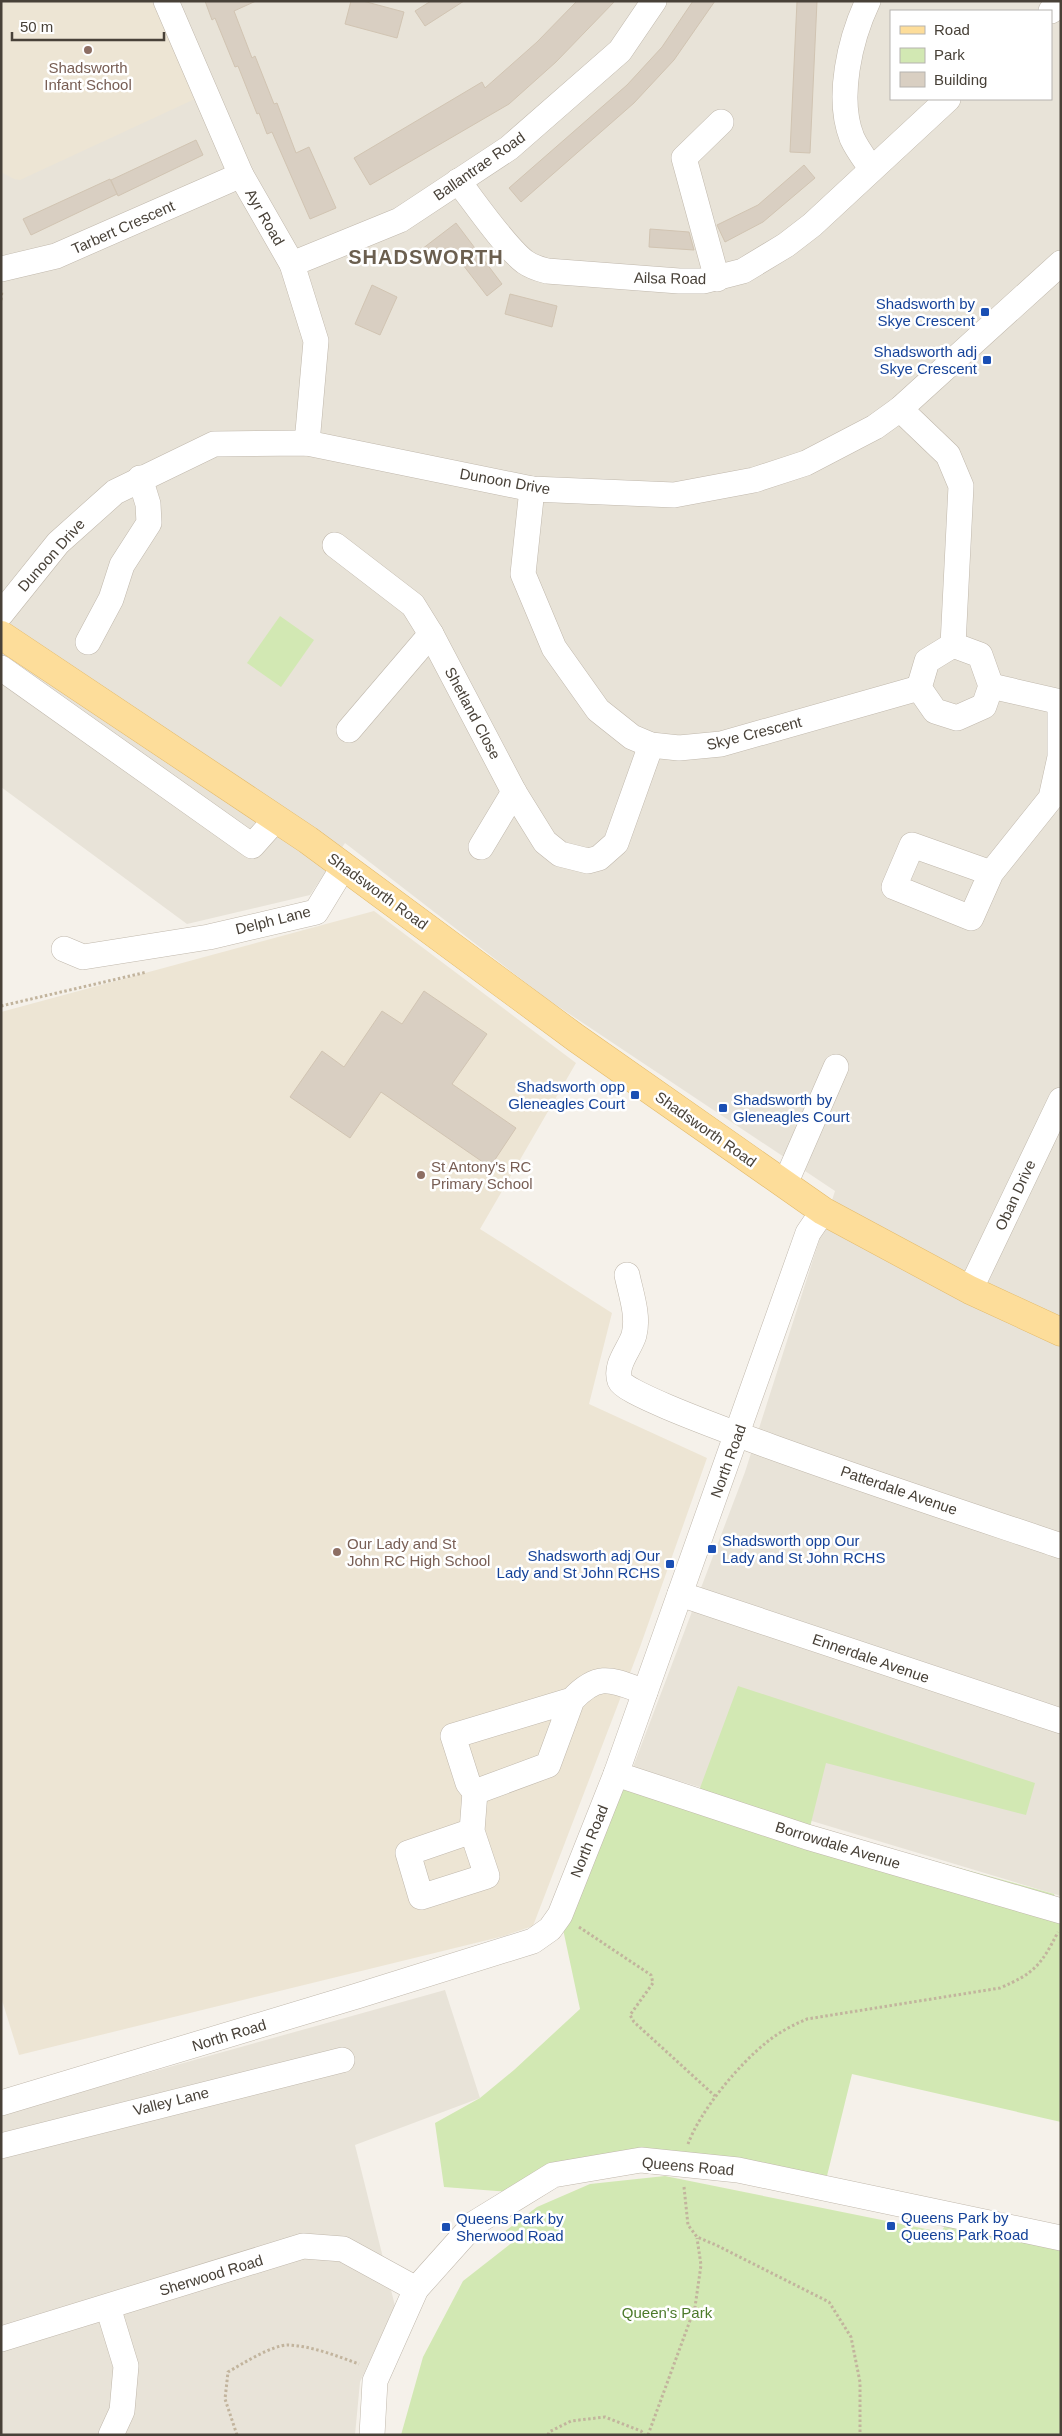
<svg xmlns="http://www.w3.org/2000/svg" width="1062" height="2436" font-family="Helvetica,sans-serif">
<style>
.residential{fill:#e8e3d8;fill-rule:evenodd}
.education{fill:#ede5d4}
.green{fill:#d2e8b3}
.building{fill:#d9cfc2;stroke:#d1c4b2}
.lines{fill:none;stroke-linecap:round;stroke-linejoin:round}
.minor-casing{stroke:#c0b8ac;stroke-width:26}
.major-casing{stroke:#e3ba6a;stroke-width:29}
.path{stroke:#c2b49d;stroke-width:3;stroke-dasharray:2.5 2.5;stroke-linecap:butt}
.minor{stroke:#fff;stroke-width:25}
.major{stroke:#fddd9a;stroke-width:28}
.education-dot{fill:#8d6e63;stroke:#fff;stroke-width:2}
.transit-dot{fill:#1a4fb4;stroke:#fff;stroke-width:2}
.labels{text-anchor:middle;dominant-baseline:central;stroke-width:5;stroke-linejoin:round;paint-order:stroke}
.education-label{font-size:15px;fill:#785e54;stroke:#fff;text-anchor:start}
.street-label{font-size:15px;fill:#484138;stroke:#fff}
.transit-label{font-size:15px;fill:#164399;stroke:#fff;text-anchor:end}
.park-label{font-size:15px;fill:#4c7a2b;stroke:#fff}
.district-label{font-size:20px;font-weight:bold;letter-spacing:1px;fill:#6b5f4f;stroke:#fff}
</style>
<rect width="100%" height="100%" fill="#f5f1ea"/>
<g class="residential">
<path d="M1,1H1061V1896L633,1767L745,1472L835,1191L547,999L345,843L310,895L187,924L1,787ZM891,11H1051V99H891Z"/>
<path d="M445,1990L480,2098L355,2145L395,2306L360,2382L355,2435H1V2114Z"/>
</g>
<g class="education">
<path d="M1,1H152L197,98L20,180L14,179L1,172Z"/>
<path d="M374,911L576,1063L480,1229L612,1313L589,1404L707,1458L640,1647L533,1926L504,1936L19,2055L1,1997V1012Z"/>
</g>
<g class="green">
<path d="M280,616L314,640L281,687L247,663Z"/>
<path d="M738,1686L1035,1783L1026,1815L826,1763L810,1827L1054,1894L1061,1921V2122L852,2074L824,2188L641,2160L525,2193L444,2187L435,2123L480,2098L514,2070L580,2009L560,1915L616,1774L697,1796Z"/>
<path d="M665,2176L941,2232L952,2215L1061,2238V2435H401L423,2357L463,2281L514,2241L500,2235L537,2207L590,2184Z"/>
</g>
<g class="building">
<path d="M205,1H256L234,11L252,58L255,56L274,104L277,103L296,153L309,147L336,208L310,219L272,132L267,134L259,113L257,114L238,66L235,67L215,18L212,20Z"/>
<path d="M351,1H363L404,12L397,38L345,24Z"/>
<path d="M431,1H464L425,26L415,11Z"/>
<path d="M577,1H615L556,62L509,104L370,185L354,158L482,82L485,88L537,42Z"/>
<path d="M693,1H715L674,60L634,103L521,202L509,188L627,85L662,47Z"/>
<path d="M797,1H817L810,153L790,152Z"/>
<path d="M196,140L203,155L118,196L111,180Z"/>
<path d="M804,165L815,178L763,222L725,242L717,225L758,205Z"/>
<path d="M110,179L117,194L31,235L23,219Z"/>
<path d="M456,223L502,284L487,296L453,252L435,265L422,249Z"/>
<path d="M650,229L689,232L694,250L649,247Z"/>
<path d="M372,285L397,297L380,335L355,324Z"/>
<path d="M510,294L557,306L552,327L505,314Z"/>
<path d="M424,991L487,1034L452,1084L516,1128L490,1167L381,1092L350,1138L290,1097L322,1051L344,1067L382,1011L402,1024Z"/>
</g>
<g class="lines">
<defs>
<g id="minor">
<path d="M166,1L241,175L292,264L316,341L307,443"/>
<path d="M868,1C850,39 836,98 852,138C857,149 864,158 871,168"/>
<path d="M1051,11L1061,4"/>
<path d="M458,181C475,203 505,247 525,262C532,267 539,269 547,271L679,281H704L743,271L786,245L812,225L948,99"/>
<path d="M292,264L400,220L509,148L620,51L654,1"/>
<path d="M1,269L56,256L241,175"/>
<path d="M717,279L684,158L721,122"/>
<path d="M900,409L948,455L961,486L953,645"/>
<path d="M532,489L523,574L554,648L598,710L632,737L651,745L679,748L721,744L919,688"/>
<path d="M335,545L413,605L431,634L514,792L545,842L560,854L588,861L599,858L616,843L651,745"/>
<path d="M1,614L58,543L115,492L214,444L307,443L532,489L674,495L754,480L806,463L875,427L900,409L1061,263"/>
<path d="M88,642L111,599L122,565L149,523L148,504L140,478"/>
<path d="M953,645L980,655L991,686L984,706L957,718L935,711L919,688L927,661Z"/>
<path d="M1,668L252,846L276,819"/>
<path d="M991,686L1061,702"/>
<path d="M349,730L431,634"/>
<path d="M481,847L514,792"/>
<path d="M991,873L912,845L894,887L971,918L991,873L1051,798L1060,757V702"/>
<path d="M64,949L83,957L209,937L316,912L344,866"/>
<path d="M785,1184L836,1067"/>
<path d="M627,1275C631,1294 639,1316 634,1335C630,1349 614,1365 620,1381C629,1405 1010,1528 1061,1546"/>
<path d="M970,1290L1061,1100"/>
<path d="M680,1594L1061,1721"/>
<path d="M572,1700L548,1765L475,1792L468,1783L453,1736L572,1700C599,1671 612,1680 645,1692"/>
<path d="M616,1774L807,1837L1061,1911"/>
<path d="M472,1831L487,1876L421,1897L408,1853L472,1831L475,1792"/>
<path d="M1,2103L357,1996L533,1941L550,1929L560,1915L616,1774L808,1233L823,1211"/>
<path d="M1,2146L342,2060"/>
<path d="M108,2307L126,2366L122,2411L111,2435"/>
<path d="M1,2339L303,2246L343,2249L416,2289"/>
<path d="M372,2435L375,2381L416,2289L475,2223L553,2175L641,2160L738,2170L1061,2238"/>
</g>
<path id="major" d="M1,635L308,840L576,1038L823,1211L970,1290L1061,1332"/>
</defs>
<use href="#minor" class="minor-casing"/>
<use href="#major" class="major-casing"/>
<g class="path">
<path d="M1,300L2,290"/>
<path d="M1,1006L147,972"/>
<path d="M579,1927L651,1975L653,1983L630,2015L634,2022L715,2096"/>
<path d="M688,2144C700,2111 739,2064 767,2042C779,2032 793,2025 807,2019L1000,1988C1035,1973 1041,1965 1058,1932"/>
<path d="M684,2187L688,2225L697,2237L716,2245L829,2302L851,2337L860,2382V2435"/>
<path d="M237,2435L225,2399L228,2372C242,2364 272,2345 288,2345C312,2346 337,2356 359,2364"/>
<path d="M548,2435L549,2432L571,2421L605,2417L641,2431L644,2435"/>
<path d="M648,2435L695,2307L701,2265L697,2238"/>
</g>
<use href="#minor" class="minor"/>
<use href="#major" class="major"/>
</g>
<g class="education-dot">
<circle cx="88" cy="50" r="5"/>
<circle cx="421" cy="1175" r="5"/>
<circle cx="337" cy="1552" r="5"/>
</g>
<g class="transit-dot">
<rect x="980" y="307" width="10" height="10" rx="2.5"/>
<rect x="982" y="355" width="10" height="10" rx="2.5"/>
<rect x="630" y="1090" width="10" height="10" rx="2.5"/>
<rect x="718" y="1103" width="10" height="10" rx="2.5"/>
<rect x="707" y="1544" width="10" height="10" rx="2.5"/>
<rect x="665" y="1559" width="10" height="10" rx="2.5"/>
<rect x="886" y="2221" width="10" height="10" rx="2.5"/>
<rect x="441" y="2222" width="10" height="10" rx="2.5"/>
</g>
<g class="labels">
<g class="education-label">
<text x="88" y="67" text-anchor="middle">Shadsworth<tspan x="88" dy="17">Infant School</tspan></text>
<text x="431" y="1166">St Antony's RC<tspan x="431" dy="17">Primary School</tspan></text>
<text x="347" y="1543">Our Lady and St<tspan x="347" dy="17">John RC High School</tspan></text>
</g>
<g class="street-label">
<text transform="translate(479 166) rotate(-35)">Ballantrae Road</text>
<text transform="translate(265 217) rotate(60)">Ayr Road</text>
<text transform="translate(123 227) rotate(-24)">Tarbert Crescent</text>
<text transform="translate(670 278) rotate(1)">Ailsa Road</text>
<text transform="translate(505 481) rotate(10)">Dunoon Drive</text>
<text transform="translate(51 555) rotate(-48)">Dunoon Drive</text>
<text transform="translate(473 713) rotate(62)">Shetland Close</text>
<text transform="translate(754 733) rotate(-14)">Skye Crescent</text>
<text transform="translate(378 891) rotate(36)">Shadsworth Road</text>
<text transform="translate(273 920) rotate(-14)">Delph Lane</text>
<text transform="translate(706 1129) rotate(35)">Shadsworth Road</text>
<text transform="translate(1015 1195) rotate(-65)">Oban Drive</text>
<text transform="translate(728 1461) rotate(-70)">North Road</text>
<text transform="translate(899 1490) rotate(19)">Patterdale Avenue</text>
<text transform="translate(871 1658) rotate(19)">Ennerdale Avenue</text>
<text transform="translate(589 1841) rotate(-68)">North Road</text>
<text transform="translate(838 1845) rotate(17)">Borrowdale Avenue</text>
<text transform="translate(229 2035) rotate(-17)">North Road</text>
<text transform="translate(171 2101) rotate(-14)">Valley Lane</text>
<text transform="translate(688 2166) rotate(5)">Queens Road</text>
<text transform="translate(211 2275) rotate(-17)">Sherwood Road</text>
</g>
<g class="transit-label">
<text x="975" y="303">Shadsworth by<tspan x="975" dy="17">Skye Crescent</tspan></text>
<text x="977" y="351">Shadsworth adj<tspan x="977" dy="17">Skye Crescent</tspan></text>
<text x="625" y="1086">Shadsworth opp<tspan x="625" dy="17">Gleneagles Court</tspan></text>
<text x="733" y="1099" text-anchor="start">Shadsworth by<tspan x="733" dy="17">Gleneagles Court</tspan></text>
<text x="722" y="1540" text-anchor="start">Shadsworth opp Our<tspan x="722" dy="17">Lady and St John RCHS</tspan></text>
<text x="660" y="1555">Shadsworth adj Our<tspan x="660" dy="17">Lady and St John RCHS</tspan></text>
<text x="901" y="2217" text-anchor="start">Queens Park by<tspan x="901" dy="17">Queens Park Road</tspan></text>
<text x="456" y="2218" text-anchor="start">Queens Park by<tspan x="456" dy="17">Sherwood Road</tspan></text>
</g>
<g class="park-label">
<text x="667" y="2312">Queen's Park</text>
</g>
<g class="district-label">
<text x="426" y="257">SHADSWORTH</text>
</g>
</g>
<rect width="1062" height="2436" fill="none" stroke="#484138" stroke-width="5"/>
<rect x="890" y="10" width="162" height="90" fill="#ffffff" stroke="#b6b3af"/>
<rect x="900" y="26" width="25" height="8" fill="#fddd9a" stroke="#b6b3af"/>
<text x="934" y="35" font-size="15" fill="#484138">Road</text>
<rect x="900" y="48" width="25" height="15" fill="#d2e8b3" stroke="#b6b3af"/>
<text x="934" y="60" font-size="15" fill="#484138">Park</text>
<rect x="900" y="72" width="25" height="15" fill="#d9cfc2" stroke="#b6b3af"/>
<text x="934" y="85" font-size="15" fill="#484138">Building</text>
<path d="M12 32v8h152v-8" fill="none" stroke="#484138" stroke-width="2.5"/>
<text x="20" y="32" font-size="15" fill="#484138" stroke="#ffffff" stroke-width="4" paint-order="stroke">50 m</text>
</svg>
